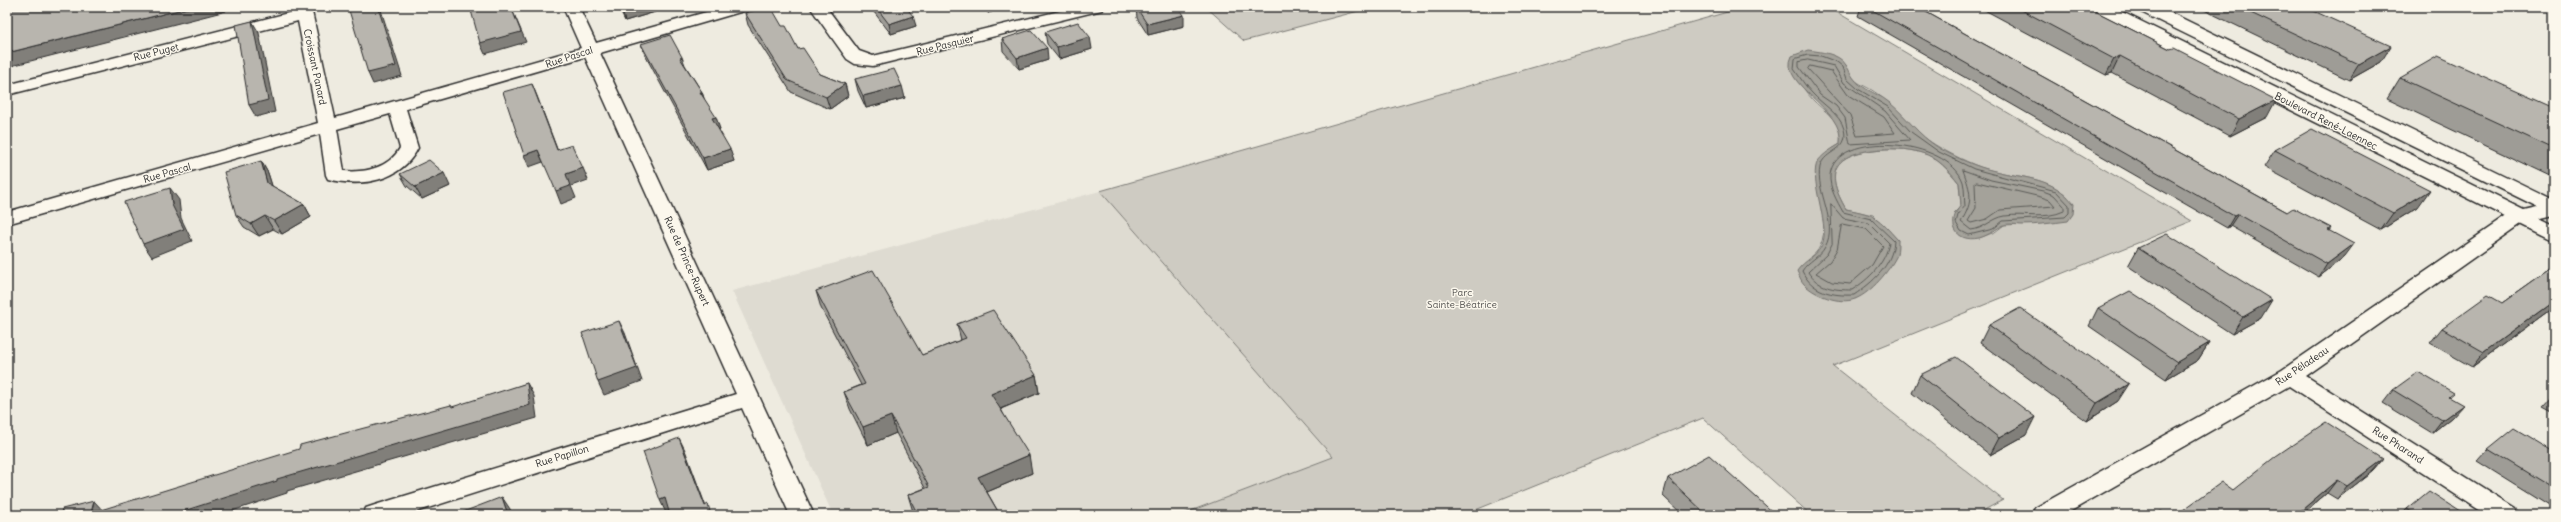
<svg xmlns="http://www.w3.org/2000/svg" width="2561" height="522" font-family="Delius,sans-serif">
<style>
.built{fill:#dedbd1}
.green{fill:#cecbc2;stroke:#7c7b76;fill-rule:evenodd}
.water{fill:#a4a29a;stroke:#74726e}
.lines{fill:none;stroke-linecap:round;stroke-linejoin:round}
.shore{stroke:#5b5b57;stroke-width:1}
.minor-casing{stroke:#2b2b2b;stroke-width:3}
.tertiary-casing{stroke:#2b2b2b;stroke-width:3}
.minor{fill:#fbf7ec;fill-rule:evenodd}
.tertiary{fill:#fbf7ec;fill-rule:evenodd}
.wall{fill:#9e9c96;stroke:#2b2b2b}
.shaded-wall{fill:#817f7a;stroke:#2b2b2b}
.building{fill:#b8b5ae;stroke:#2b2b2b}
.labels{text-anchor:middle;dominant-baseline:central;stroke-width:3;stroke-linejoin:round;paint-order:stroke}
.street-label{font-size:10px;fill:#2b2b2b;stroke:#fbf7ec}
.park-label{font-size:10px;fill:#545351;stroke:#fbf7ec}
</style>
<rect width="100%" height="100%" fill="#eeebe0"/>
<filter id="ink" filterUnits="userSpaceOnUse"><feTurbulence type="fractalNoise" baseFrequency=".025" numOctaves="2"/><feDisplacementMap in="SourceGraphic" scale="8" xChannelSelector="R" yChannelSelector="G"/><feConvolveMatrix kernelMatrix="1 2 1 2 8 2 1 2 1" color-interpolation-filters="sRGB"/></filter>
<g filter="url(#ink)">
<path class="built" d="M1100,191L1333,457L1180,515H833L732,291Z"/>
<g class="green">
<path d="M1206,7H1374L1244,41Z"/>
<path d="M1745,7H1828L2192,221L1833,366L2003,500L1975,515H1811L1703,418L1473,511L1477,515H1180L1333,457L1100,191ZM1846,65C1854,87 1865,83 1880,96C1893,106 1903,120 1915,130C1932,145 1954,156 1975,165C2005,178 2043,173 2068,197L2049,223L2004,225L1995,232L1979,238L1954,213L1961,206L1959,183C1949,171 1937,157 1922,153C1906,148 1889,148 1873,150C1831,156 1825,174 1846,209L1873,215L1898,240C1886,269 1882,281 1855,299L1811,257C1835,240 1818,199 1817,173L1832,149L1840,144C1843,121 1827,114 1814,101C1805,92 1798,80 1790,70Z"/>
</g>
<path class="water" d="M1808,50C1820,52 1839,53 1846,65C1851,73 1852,78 1859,84C1869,92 1881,95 1890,103C1909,119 1917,134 1939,148C1956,158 1977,167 1995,171C2026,179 2053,177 2074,204L2073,214L2068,221C2053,223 2037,225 2022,225C2017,225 2008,223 2004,225C1995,229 1990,235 1979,238C1955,243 1946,223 1961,205L1959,183C1950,171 1937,157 1922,153C1906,148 1889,148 1873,150C1832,155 1825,174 1846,209C1877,215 1877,217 1898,240C1898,244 1898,251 1897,255C1890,270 1871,293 1855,299C1840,305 1814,295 1804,284C1801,281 1799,275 1797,271C1804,260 1820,255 1823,242C1829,223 1808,176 1818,161C1824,153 1832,149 1840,144C1846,108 1777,85 1792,56Z"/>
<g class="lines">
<g class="shore">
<path d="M1808,55L1821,56L1837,62L1843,67L1847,79L1858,89L1888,107L1911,132L1939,152L1974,169L2056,191L2069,205V213L2065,217L2003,221L1993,229L1969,235L1961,231L1956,223L1958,215L1965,206C1964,199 1965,189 1963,182C1949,139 1835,128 1830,175C1829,188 1837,201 1843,212L1871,219L1894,241C1892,266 1873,282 1854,295C1832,296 1812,292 1802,271C1808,261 1820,257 1825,247C1839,223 1815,192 1820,167C1824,149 1850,152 1844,129C1840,114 1823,105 1812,93C1805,86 1800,77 1794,69L1795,59Z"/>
<path d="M1808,60L1834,66L1844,83L1885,111L1910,140L1850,144L1845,118L1836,106L1820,95L1799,67V62Z"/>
<path d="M1810,66L1831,71L1848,95L1884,117L1895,133L1857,136L1850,115L1808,69Z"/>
<path d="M1963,170L1991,180L2043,191L2054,195L2064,206V211C2045,220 2025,213 2005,216C1992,218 1984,229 1971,230L1961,222C1974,200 1971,193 1963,170Z"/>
<path d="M1977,182L2041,197L2050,200L2055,206L2000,210L1987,219L1971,223L1968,221L1976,208L1975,183Z"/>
<path d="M1831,204L1843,218L1869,223L1889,243C1885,264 1869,279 1852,290C1834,290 1818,288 1808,272L1827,254L1832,244Z"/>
<path d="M1842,224L1866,229L1883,246L1872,265L1850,284L1832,282L1816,273L1830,261L1837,249Z"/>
</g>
<defs>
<g id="minor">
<path d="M295,7H311L335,118L581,48L563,7H579L596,43L724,7H749L747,10L600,53L814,515H790L742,408L406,515H363L366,508L375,505L736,394L585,57L406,109L418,148C401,181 362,188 328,179L326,175L320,134L7,224V212L318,123L298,21L7,95V85L296,11ZM390,114L400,148C389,168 365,173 344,171L337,129Z"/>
<path d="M810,7H826L859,51L873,56L1076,7H1104L1102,10L873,66L855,64L847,59Z"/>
<path d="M2554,203V215L2524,222L2306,376L2515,508L2518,515H2487L2289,386L2064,515H2032L2035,508L2282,370L2511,213Z"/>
</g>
<g id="tertiary">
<path d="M2089,7H2112L2554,225V241L2092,11Z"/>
<path d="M2136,7H2159L2554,200V215L2139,11Z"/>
</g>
</defs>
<use href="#minor" class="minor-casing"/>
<use href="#tertiary" class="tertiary-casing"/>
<use href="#minor" class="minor"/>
<use href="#tertiary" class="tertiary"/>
</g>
<g class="wall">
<path d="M618,7H653L655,12L625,21Z"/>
<path d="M870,7H906L916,26L891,34Z"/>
<path d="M983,7H1006L988,13Z"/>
<path d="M1136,7L1184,26L1148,35L1137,18Z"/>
<path d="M1861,7H1917L2287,212L2331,228L2329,231L2345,256L2319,277L2230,226L2227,228L1858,16Z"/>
<path d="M1979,7H2087L2170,49L2267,117L2230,136L2112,73L2106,75Z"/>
<path d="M2198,7H2305L2381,62L2349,80Z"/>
<path d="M745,13L782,26L798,49L820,74L845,84L848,96L830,109L791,92L748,25Z"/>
<path d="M1045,32L1092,49L1059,59L1047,44Z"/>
<path d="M1002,39L1048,60L1019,69L1003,51Z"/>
<path d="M641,44L682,57L685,65L702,92L704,99L720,129L719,130L734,161L707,170L645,55Z"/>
<path d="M2400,78L2554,108V178L2387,99Z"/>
<path d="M855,79L905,98L866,108L858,91Z"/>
<path d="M2275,150L2418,207L2381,230L2264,167Z"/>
<path d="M261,161L268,173L272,186L304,204L311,217L282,234L273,229L259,236L244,227L236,215Z"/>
<path d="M400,174L450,186L422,199L407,186Z"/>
<path d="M2138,248L2261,318L2232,334L2128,266Z"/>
<path d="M2554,266V315L2547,312L2472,367L2430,343L2442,328L2502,303Z"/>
<path d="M816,291L922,355L961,340L957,324L1036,375L1039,393L1001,409L1032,473L987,492L1000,515H914L908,495L925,488L896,433L868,445L850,409L844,392L861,385L821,308Z"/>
<path d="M2098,308L2209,343L2198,360L2166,379L2089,326Z"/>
<path d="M1989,325L2118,401L2087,421L1980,343Z"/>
<path d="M1920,375L2026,435L1990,455L1912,393Z"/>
<path d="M2393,390L2450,397L2452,417L2432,433L2383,403Z"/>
<path d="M2554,397V415L2543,409Z"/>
<path d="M2488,449L2554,452V509L2477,461Z"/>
<path d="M2383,459L2373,471L2337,499L2327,493L2301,515H2176L2233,490Z"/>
<path d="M1668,478L1776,515H1683L1663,496Z"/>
<path d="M2407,509L2466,515H2401Z"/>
</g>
<g class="shaded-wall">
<path d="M191,7H225L226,11L7,67V53Z"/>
<path d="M378,7H380L402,76L373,84L368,73Z"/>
<path d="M511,7L526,42L485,54L480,43Z"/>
<path d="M636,7H653L655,12L625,21L622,11Z"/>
<path d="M987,7H1006L988,13Z"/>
<path d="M1184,15V26L1148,35L1147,24Z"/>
<path d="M913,16L916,26L891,34L889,24Z"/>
<path d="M252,21L259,33L275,112L256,117L249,105Z"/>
<path d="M1090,37L1092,49L1059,59L1057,47Z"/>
<path d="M2391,46L2381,62L2349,80L2359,64Z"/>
<path d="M1047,48L1048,60L1019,69L1017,58Z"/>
<path d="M2120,56L2112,73L2106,75L2114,59Z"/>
<path d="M532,84L537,96L562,162L557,150Z"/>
<path d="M845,84L848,96L830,109L826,97Z"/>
<path d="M902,86L905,98L866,108L863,96Z"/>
<path d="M700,92H702L706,104Z"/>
<path d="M2276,100L2267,117L2230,136L2239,119Z"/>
<path d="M716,117L720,129L716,130L712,118Z"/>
<path d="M730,149L734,161L707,170L703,158Z"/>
<path d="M538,150L543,162L529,167L524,155Z"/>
<path d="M261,161L268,173L275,195L267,183Z"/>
<path d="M583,168L588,180L571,186L576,198L561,204L556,191L566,174Z"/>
<path d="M444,173L450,186L422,199L415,187Z"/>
<path d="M170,188L179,200L181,218L192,241L152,257L143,244L172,205Z"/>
<path d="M2430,190L2418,207L2381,230L2393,213Z"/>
<path d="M304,204L311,217L282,234L274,221Z"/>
<path d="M2238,214L2230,226L2227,228L2234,216Z"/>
<path d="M265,216L273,229L259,236L251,224Z"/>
<path d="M2354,244L2345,256L2319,277L2327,264Z"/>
<path d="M2272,300L2261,318L2232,334L2243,317Z"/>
<path d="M2554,301V304L2547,312L2472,367L2484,352Z"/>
<path d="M619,321L625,333L642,381L604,395L598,382Z"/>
<path d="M2209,343L2198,360L2166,379L2177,362Z"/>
<path d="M1036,375L1039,393L995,411L991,394Z"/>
<path d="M527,383L534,396L537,418L287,491V493L220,515H171Z"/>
<path d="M2129,384L2118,401L2087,421L2097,403Z"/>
<path d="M2463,405L2452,417L2432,433L2442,420Z"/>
<path d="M891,416L896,433L868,445L863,427Z"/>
<path d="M2035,417L2026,435L1990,455L1999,438Z"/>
<path d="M679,438L685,450L709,515L705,506Z"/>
<path d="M1029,455L1032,473L982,494L978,477Z"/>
<path d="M2383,459L2373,471L2337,499L2347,486Z"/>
<path d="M2337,480L2327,493L2301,515H2296Z"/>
<path d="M502,497L510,509L512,515H508Z"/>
<path d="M665,498L671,510L666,513L660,500Z"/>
<path d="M94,501L106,514L91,513Z"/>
</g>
<g class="building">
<path d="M7,7H191L7,53Z"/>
<path d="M348,7H378L396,66L368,73Z"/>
<path d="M470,7H511L521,32L480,43Z"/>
<path d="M620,7H636L622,11Z"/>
<path d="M768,7H771L782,26H786L798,49L803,48L820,74L845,84L826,97L787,80L745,13Z"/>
<path d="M876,7H906L913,16L889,24Z"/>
<path d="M1136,7H1178L1184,15L1147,24Z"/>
<path d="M1867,7H1917L2287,212L2293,208L2331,228L2328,230L2354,244L2327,264L2238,214L2234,216Z"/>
<path d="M2016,7H2087L2170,49L2174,48L2276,100L2239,119L2120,56L2114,59Z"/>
<path d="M2238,7H2305L2391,46L2359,64Z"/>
<path d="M252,21L268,100L249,105L236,25Z"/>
<path d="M1078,22L1090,37L1057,47L1045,32Z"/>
<path d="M1031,30L1047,48L1017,58L1002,39Z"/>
<path d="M670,35L682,57L680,58L702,92H700L716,117L712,118L730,149L703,158L641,44Z"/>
<path d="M2438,56L2554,108V149L2400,78Z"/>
<path d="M894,69L902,86L863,96L855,79Z"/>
<path d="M532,84L557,150L572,145L583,168L566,174L570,186L556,191L538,150L524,155L503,92Z"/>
<path d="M2312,129L2430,190L2393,213L2275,150Z"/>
<path d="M429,160L444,173L415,187L400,174Z"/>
<path d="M261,161L267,183L304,204L274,221L265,216L251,224L236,215L224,172Z"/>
<path d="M170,188L172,205L184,229L143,244L124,202Z"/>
<path d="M2167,234L2272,300L2243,317L2138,248Z"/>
<path d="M2554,266V301L2484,352L2442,328L2488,295L2502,303Z"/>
<path d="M873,270L922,355L966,338L957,324L993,310L1036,375L991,394L1029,455L978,477L1000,515H918L908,495L929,487L891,416L863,427L844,392L865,384L816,291Z"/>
<path d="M2130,291L2209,343L2177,362L2098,308Z"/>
<path d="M2020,308L2129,384L2097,403L1989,325Z"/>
<path d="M619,321L637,368L598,382L582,333Z"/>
<path d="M1956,357L2035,417L1999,438L1920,375Z"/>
<path d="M2418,372L2454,393L2449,397L2463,405L2442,420L2393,390Z"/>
<path d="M527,383L530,405L277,479V481L171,515H60L62,509L94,501L91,513L299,449L300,445L451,405L452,407Z"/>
<path d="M2326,422L2383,459L2347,486L2337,480L2296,515H2294L2291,513L2288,515H2176L2222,482L2233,490L2276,456Z"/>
<path d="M2514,428L2554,452V489L2488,449Z"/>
<path d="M679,438L705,506L708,504L711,515H670L665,498L660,500L643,452Z"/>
<path d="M1709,455L1776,515H1707L1668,478Z"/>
<path d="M2429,491L2466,515H2416L2407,509Z"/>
<path d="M502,497L508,515H463V512Z"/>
<path d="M2161,511L2167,515H2156Z"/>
</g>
</g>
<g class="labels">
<g class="street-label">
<text transform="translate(945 45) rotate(-14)">Rue Pasquier</text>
<text transform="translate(156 52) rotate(-14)">Rue Puget</text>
<text transform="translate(569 57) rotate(-18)">Rue Pascal</text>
<text transform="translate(315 67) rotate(78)">Croissant Panard</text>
<text transform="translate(2326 121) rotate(27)">Boulevard René-Laennec</text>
<text transform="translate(167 173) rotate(-16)">Rue Pascal</text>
<text transform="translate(687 261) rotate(66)">Rue de Prince-Rupert</text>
<text transform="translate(2302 366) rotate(-34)">Rue Péladeau</text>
<text transform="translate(2398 445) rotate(33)">Rue Pharand</text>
<text transform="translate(562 456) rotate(-17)">Rue Papillon</text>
</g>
<g class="park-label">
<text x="1462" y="292">Parc<tspan x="1462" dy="12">Sainte-Béatrice</tspan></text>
</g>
</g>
<rect width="2561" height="522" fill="none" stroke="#fbf7ec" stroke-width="24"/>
<rect x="12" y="12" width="2537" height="498" fill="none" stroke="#2b2b2b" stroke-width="1.5" filter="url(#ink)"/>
</svg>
